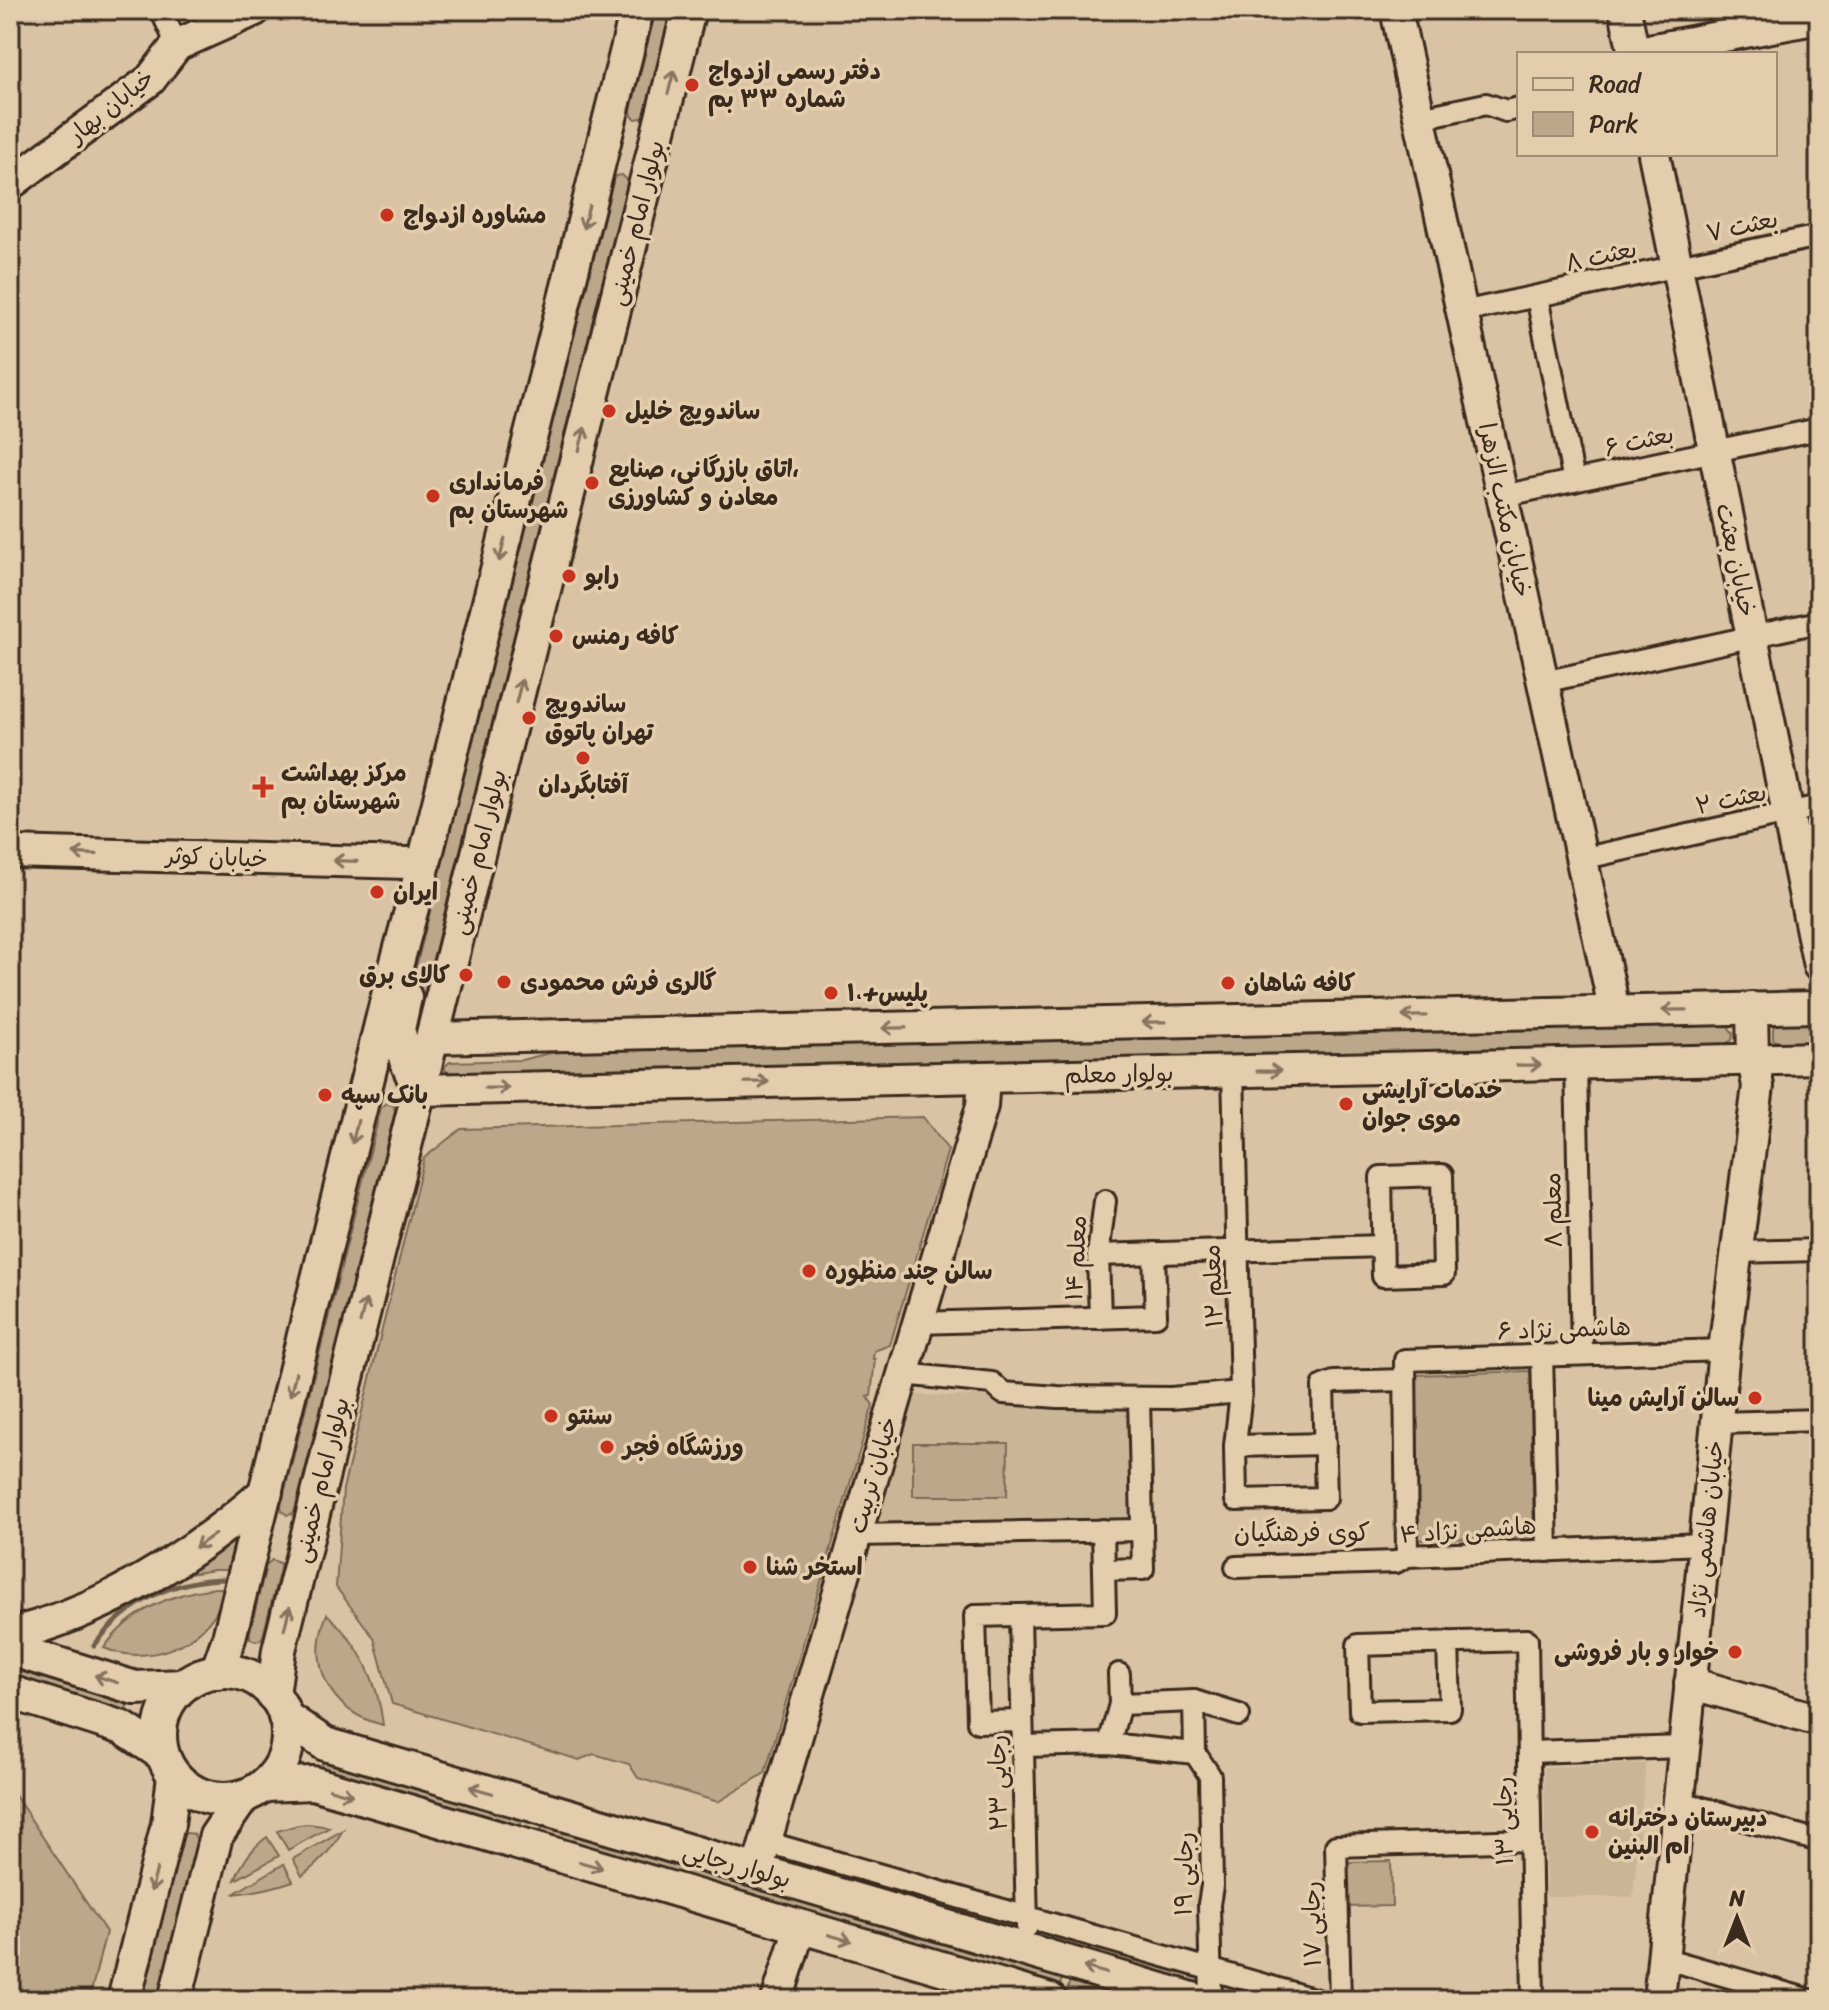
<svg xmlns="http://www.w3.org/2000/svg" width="1829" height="2010" font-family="Sriracha,'Playpen Sans Arabic',sans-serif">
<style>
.built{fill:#cbb597}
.green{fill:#bca78b;stroke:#7c6854;stroke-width:2}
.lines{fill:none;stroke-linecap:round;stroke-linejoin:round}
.stream{stroke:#705e4c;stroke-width:5}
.street-casing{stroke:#3b2a1e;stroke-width:26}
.secondary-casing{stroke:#3b2a1e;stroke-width:36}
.primary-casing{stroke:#3b2a1e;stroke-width:38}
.street{stroke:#e4cdad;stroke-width:20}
.secondary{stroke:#e4cdad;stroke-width:30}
.primary{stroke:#e4cdad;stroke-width:32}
.oneway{stroke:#87735e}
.poi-dot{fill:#c8321e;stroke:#e4cdad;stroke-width:3}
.labels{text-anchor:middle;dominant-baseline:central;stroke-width:7;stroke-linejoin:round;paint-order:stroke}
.poi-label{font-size:24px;font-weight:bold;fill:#3b2a1e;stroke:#e4cdad;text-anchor:start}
.street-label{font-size:24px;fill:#3b2a1e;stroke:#e4cdad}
.neighbourhood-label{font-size:26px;fill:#3b2a1e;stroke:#e4cdad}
</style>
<rect width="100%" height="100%" fill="#dac3a4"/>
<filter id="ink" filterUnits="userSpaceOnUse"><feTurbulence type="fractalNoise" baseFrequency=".0125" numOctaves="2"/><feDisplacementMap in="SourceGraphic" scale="16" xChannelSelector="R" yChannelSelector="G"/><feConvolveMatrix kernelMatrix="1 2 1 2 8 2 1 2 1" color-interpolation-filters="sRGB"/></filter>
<g filter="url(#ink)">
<g class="built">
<path d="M916,1395L991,1397L1000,1405H1127L1129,1517L883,1522L879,1518Z"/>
<path d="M1646,1763L1633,1897H1546L1544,1767Z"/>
</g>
<g class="green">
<path d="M656,10H671L645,114L642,118L636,119L632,116L631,110Z"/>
<path d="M622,175L626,179L627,184L425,991L419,996L411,987L613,181L616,176Z"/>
<path d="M1819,1022V1043L1782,1044L1773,1039V1028L1777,1024Z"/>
<path d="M1723,1024L1728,1026L1733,1034L1732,1040L1723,1045L451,1074L445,1070V1066L450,1062L521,1060L559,1051Z"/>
<path d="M387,1103L394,1106L395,1112L295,1510L292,1514L287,1515L282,1511L281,1506L381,1108Z"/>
<path d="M923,1117L948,1150L890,1345L874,1351L873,1359H875L871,1396H867L873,1405L765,1773L718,1802L638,1778L629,1764L594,1754L579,1760L392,1704L374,1638L336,1587L343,1489L424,1158L461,1129Z"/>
<path d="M1530,1371L1534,1536L1419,1540L1416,1375Z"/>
<path d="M913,1443H1008L1007,1496H913Z"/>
<path d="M239,1531L230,1570H214L177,1576Z"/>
<path d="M272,1560L280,1563V1569L263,1636L260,1640L255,1641L250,1638V1632L266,1565Z"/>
<path d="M215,1588H226C214,1640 153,1669 104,1648C130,1611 171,1593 215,1588Z"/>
<path d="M327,1614C360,1645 378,1680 383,1725C330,1712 306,1665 327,1614Z"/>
<path d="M10,1660L126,1699L127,1707L122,1713L10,1681Z"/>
<path d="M327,1758L526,1814L521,1823L520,1833L323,1772L322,1764Z"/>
<path d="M10,1788L106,1932L89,2000H10Z"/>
<path d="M546,1823L1064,1972L1058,1992L542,1837L541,1829Z"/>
<path d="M308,1824L330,1827L288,1850L277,1831L298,1825Z"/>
<path d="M343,1830C332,1850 320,1863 302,1876L293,1859Z"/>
<path d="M187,1833L194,1834L198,1844L159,2000H140L180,1839L182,1836Z"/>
<path d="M267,1837L279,1856L235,1880C242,1862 252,1848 267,1837Z"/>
<path d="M1391,1861L1392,1906L1345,1907L1344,1862Z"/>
<path d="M284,1864L293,1881C273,1888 254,1892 233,1894Z"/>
<path d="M1072,1974L1160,2000H1087L1066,1994Z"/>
</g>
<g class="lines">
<path class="stream" d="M94,1646C127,1601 175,1578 231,1579"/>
<defs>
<g id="street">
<path d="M161,10L177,45"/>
<path d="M1752,10L1756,30"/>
<path d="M1420,118L1486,104L1506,111L1519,108"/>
<path d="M1537,297L1574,481"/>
<path d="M1462,312L1819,236"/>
<path d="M1502,496L1819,429"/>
<path d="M1543,682L1819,622"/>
<path d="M1581,859L1819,806"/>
<path d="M1576,1064L1582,1354"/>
<path d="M1233,1071L1241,1392L1235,1446L1236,1500L1326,1498L1323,1386L1334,1382L1405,1380"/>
<path d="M1442,1175L1444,1274L1383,1276L1381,1177Z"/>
<path d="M1736,1252L1819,1250"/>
<path d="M1098,1255L1382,1246"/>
<path d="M1100,1318L1098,1255L1105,1201"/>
<path d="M918,1323L1156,1316L1154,1253"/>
<path d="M1542,1355L1547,1551"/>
<path d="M903,1374L992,1383L1003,1393L1058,1397L1171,1398L1241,1392"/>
<path d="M1717,1423L1819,1420"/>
<path d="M1235,1446L1325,1444"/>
<path d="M855,1535L1142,1530"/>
<path d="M1407,1556L1405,1360L1724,1350"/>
<path d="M1236,1567L1396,1562L1407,1556L1704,1544"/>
<path d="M1104,1570L1143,1569L1139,1398"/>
<path d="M1020,1615L1027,1927"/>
<path d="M1448,1642L1450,1709L1360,1711L1358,1645L1527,1640L1533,2000"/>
<path d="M1194,1701L1195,1753"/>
<path d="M1120,1704L1194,1701L1239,1715"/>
<path d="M1022,1721L978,1722L975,1616L1105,1613L1103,1530"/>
<path d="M1109,1744L1120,1704L1119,1674"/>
<path d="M1023,1746L1109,1744L1195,1753"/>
<path d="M1529,1752L1684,1747"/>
<path d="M1195,1753L1210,1776L1212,1886L1209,1904L1211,2000"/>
<path d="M1678,1801L1819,1841"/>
<path d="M766,1842L1317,2000"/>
<path d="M1663,1958L1810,2000"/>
<path d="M1340,2000L1336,1846L1530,1840"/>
</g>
<g id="secondary">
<path d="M1396,10L1610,989L1613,1011"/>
<path d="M1625,10L1634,54"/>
<path d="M1633,53L1819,18"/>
<path d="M1654,154L1819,966"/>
<path d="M10,184L150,80L177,45L255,10"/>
<path d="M10,852L408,863L423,867"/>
<path d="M432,1038L1819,1007"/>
<path d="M419,1090L1819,1058"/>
<path d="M1690,1683L1819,1720"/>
<path d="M757,1871L982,1106L984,1077"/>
<path d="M777,2000L800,1927"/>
<path d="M1659,2000L1724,1350L1758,1086L1753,1060L1752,1008"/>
</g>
<g id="primary">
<path d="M405,997L398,1029L406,1060L419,1090"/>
<path d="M10,1635C106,1610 192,1557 266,1492"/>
<path d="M10,1649L135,1688L183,1686"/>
<circle cx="224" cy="1735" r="64"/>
<path d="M217,1672L229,1638L389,992L423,867L637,10"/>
<path d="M10,1692L123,1728L162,1754"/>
<path d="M273,1695L279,1650L689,10"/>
<path d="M285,1717L325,1744L1196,2000"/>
<path d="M265,1785L313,1783L1050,2000"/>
<path d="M124,2000L168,1824L174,1776"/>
<path d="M175,2000L216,1836L243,1797"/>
</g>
</defs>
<use href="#street" class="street-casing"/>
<use href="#secondary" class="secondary-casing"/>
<use href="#primary" class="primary-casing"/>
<use href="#street" class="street"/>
<use href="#secondary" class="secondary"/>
<use href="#primary" class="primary"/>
</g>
<defs><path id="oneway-shaft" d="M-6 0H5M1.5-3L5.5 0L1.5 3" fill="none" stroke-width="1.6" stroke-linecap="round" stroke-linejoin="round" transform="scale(2)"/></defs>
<g class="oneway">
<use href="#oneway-shaft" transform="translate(671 82) rotate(-76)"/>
<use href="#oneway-shaft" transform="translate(586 217) rotate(104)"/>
<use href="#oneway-shaft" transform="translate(582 439) rotate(-76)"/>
<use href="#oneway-shaft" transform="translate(502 550) rotate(104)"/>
<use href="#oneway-shaft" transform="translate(519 691) rotate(-76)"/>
<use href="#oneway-shaft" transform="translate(85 854) rotate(-178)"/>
<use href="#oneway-shaft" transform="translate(345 861) rotate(-178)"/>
<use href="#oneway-shaft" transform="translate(1674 1010) rotate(179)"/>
<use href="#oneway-shaft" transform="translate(1414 1016) rotate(179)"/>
<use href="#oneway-shaft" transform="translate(1154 1022) rotate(179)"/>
<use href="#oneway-shaft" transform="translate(894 1028) rotate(179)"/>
<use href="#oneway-shaft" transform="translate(1529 1065) rotate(-1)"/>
<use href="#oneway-shaft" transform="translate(1269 1071) rotate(-1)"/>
<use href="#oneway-shaft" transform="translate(757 1082) rotate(-1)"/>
<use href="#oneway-shaft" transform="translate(497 1088) rotate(-1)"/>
<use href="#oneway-shaft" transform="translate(355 1132) rotate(104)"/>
<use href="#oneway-shaft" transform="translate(363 1311) rotate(-76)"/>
<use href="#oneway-shaft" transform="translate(293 1384) rotate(104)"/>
<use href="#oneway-shaft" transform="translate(205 1541) rotate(145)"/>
<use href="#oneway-shaft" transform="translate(287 1618) rotate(-76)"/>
<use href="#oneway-shaft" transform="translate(106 1679) rotate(-162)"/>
<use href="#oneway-shaft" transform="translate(481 1790) rotate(-164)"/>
<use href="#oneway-shaft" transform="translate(341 1792) rotate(16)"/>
<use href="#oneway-shaft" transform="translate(591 1865) rotate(16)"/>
<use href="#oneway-shaft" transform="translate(154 1880) rotate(104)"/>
<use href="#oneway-shaft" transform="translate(840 1938) rotate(16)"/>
<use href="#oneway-shaft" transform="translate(1095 1970) rotate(-164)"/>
</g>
</g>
<g class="poi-dot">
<circle cx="692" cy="85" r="8"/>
<circle cx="387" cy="215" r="8"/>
<circle cx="609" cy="411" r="8"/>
<circle cx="592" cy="483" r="8"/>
<circle cx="433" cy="496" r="8"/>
<circle cx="569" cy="576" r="8"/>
<circle cx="556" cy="636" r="8"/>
<circle cx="529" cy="718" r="8"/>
<circle cx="583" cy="758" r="8"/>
<path d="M259 775h8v8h8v8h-8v8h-8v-8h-8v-8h8z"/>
<circle cx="377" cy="892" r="8"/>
<circle cx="466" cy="975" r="8"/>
<circle cx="504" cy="982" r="8"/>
<circle cx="1228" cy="983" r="8"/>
<circle cx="831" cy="993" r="8"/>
<circle cx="325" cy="1095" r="8"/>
<circle cx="1346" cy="1104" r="8"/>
<circle cx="809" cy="1271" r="8"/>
<circle cx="1755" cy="1398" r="8"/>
<circle cx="551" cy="1416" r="8"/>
<circle cx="607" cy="1447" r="8"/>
<circle cx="750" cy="1567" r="8"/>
<circle cx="1735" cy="1652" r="8"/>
<circle cx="1592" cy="1832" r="8"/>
</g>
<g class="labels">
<g class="poi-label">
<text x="708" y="71">دفتر رسمی ازدواج<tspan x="708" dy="28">شماره ۳۳ بم</tspan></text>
<text x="403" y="215">مشاوره ازدواج</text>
<text x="625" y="411">ساندویچ خلیل</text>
<text x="608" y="469">اتاق بازرگانی، صنایع،<tspan x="608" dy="28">معادن و کشاورزی</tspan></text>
<text x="449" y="482">فرمانداری<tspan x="449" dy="28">شهرستان بم</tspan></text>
<text x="585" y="576">رابو</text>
<text x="572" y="636">کافه رمنس</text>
<text x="545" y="704">ساندویچ<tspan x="545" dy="28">تهران پاتوق</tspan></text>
<text x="281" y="773">مرکز بهداشت<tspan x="281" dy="28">شهرستان بم</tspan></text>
<text x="583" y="785" text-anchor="middle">آفتابگردان</text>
<text x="393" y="892">ایران</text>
<text x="450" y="975" text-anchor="end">کالای برق</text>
<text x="520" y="982">گالری فرش محمودی</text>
<text x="1244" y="983">کافه شاهان</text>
<text x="847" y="993">پلیس+۱۰</text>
<text x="1362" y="1090">خدمات آرایشی<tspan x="1362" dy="28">موی جوان</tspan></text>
<text x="341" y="1095">بانک سپه</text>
<text x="825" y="1271">سالن چند منظوره</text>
<text x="1739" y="1398" text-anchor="end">سالن آرایش مینا</text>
<text x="567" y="1416">سنتو</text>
<text x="623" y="1447">ورزشگاه فجر</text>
<text x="766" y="1567">استخر شنا</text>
<text x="1719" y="1652" text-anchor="end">خوار و بار فروشی</text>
<text x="1608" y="1818">دبیرستان دخترانه<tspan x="1608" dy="28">ام البنین</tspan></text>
</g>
<g class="street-label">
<text transform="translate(111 106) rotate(-39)">خیابان بهار</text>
<text transform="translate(636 223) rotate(-76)">بولوار امام خمینی</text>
<text transform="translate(1742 226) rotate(-12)">بعثت ۷</text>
<text transform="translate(1601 256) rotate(-12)">بعثت ۸</text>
<text transform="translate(1639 441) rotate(-12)">بعثت ۶</text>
<text transform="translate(1505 510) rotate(78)">خیابان مکتب الزهرا</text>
<text transform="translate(1736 560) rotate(78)">خیابان بعثت</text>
<text transform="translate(1731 799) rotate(-12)">بعثت ۲</text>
<text transform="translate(478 852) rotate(-76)">بولوار امام خمینی</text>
<text transform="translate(217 857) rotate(2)">خیابان کوثر</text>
<text transform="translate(1119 1074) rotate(-1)">بولوار معلم</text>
<text transform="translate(1553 1210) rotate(-91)">معلم ۸</text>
<text transform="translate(1076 1258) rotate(-87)">معلم ۱۴</text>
<text transform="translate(1213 1286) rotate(-92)">معلم ۱۲</text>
<text transform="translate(1564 1329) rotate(-2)">هاشمی نژاد ۶</text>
<text transform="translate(873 1475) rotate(-74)">خیابان تربیت</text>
<text transform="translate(321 1480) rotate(-76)">بولوار امام خمینی</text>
<text transform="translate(1706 1529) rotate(-84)">خیابان هاشمی نژاد</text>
<text transform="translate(1468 1530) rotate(-4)">هاشمی نژاد ۴</text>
<text transform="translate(998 1783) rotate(-91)">رجایی ۲۳</text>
<text transform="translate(1504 1821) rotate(-91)">رجایی ۱۳</text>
<text transform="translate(737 1865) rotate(16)">بولوار رجایی</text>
<text transform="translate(1184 1874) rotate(-89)">رجایی ۱۹</text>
<text transform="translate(1312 1924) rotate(-91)">رجایی ۱۷</text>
</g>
<g class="neighbourhood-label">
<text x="1302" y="1532">کوی فرهنگیان</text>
</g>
</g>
<rect width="1829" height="2010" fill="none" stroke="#e4cdad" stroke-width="40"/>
<rect x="20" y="20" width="1789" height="1970" fill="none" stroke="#3b2a1e" stroke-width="3" filter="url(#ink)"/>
<rect x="1517" y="52" width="260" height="104" fill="#e4cdad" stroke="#a08c74" stroke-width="2"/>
<rect x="1533" y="78" width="40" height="12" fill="#e4cdad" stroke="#a08c74" stroke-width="2"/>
<text x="1589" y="92" font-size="24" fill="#3b2a1e">Road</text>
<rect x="1533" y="112" width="40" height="24" fill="#bca78b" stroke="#a08c74" stroke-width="2"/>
<text x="1589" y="132" font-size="24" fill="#3b2a1e">Park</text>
<g transform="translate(1737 1918)" stroke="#e4cdad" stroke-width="6" paint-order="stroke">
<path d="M0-6L14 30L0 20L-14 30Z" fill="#3b2a1e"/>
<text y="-12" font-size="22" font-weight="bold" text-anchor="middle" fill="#3b2a1e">N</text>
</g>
</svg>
